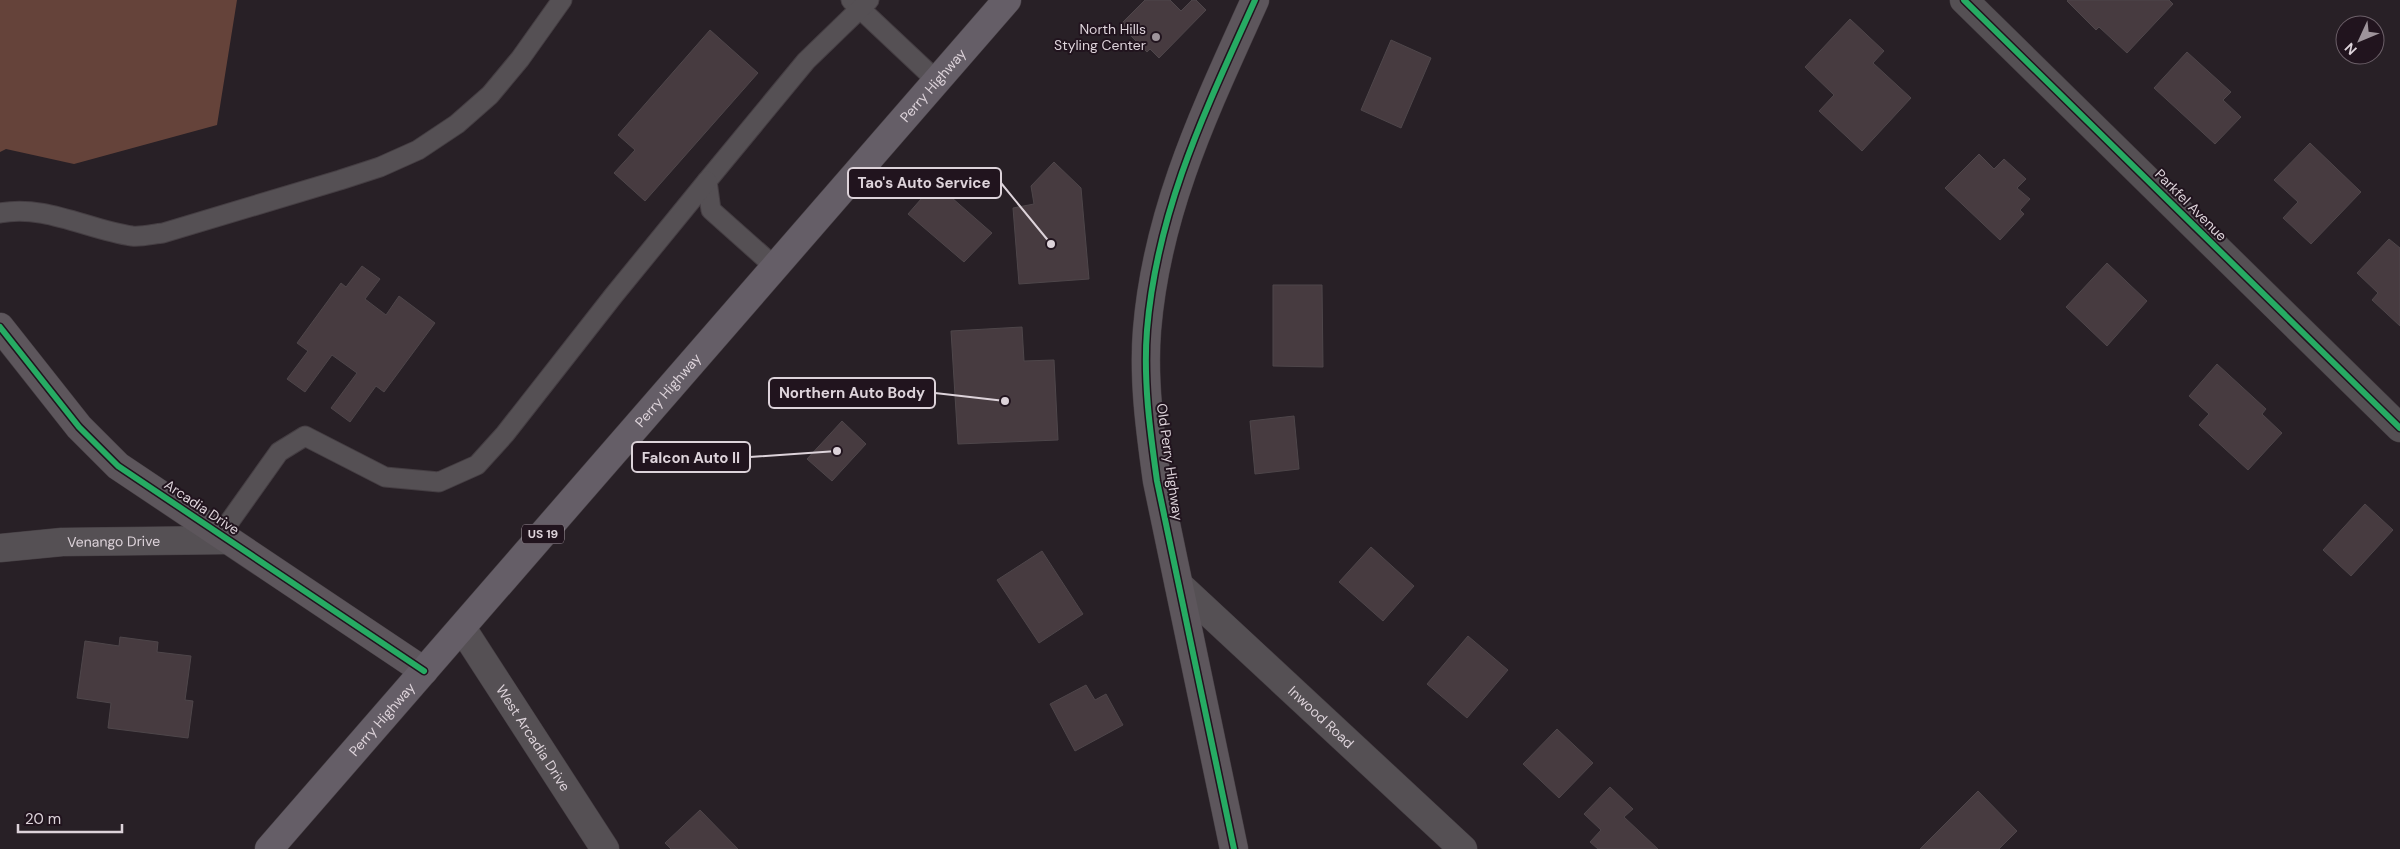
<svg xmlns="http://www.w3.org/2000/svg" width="2400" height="849" font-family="'DM Sans',sans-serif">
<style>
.forest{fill:#65433a}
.building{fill:#473b40;stroke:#4e464a}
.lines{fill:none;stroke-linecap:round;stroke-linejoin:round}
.lane-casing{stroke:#453e43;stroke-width:21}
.street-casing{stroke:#453e43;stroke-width:29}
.secondary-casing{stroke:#453e43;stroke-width:29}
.primary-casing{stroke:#453e43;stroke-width:29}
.lane{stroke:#555054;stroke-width:19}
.street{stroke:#555054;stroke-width:28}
.secondary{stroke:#5d565c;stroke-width:28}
.primary{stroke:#655e67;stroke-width:28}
.cycleway-casing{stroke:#21141e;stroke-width:9}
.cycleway{stroke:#26ab63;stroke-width:6}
.poi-dot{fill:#9e949b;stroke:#21141e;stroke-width:2}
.labels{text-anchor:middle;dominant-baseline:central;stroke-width:4;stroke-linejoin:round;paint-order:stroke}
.shield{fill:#21141e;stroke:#a59aa2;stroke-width:1}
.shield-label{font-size:12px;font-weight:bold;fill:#ddd3da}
.poi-label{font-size:14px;fill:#ddd3da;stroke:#21141e;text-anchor:end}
.street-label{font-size:14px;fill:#ddd3da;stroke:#21141e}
.leader{fill:none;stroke:#ddd3da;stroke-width:2}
.callout-dot{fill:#ddd3da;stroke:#21141e;stroke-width:2}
.callout{fill:#21141e;stroke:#ddd3da;stroke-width:2}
.callout-label{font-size:15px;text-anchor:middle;font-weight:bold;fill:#ddd3da}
</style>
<rect width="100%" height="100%" fill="#282026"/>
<path class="forest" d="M0,0H237L217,125L74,164L6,149L0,152Z"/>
<g class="building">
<path d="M1145,0H1170L1181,11L1192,0H1196L1206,10L1159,58L1150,49L1147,52L1120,25Z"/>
<path d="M2068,0H2169L2173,4L2127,53L2099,27L2096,30L2067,1Z"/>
<path d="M1850,19L1884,51L1873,63L1911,98L1862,151L1819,111L1834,95L1805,67Z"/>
<path d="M710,30L758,73L645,201L614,173L635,150L618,135Z"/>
<path d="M1391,40L1431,58L1401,128L1361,110Z"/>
<path d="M2187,52L2231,92L2223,100L2241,117L2215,144L2154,88Z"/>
<path d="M2310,143L2361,192L2311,244L2283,218L2298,202L2274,180Z"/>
<path d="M1979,154L1994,169L2004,159L2026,179L2017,188L2030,199L2020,210L2024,214L2000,240L1945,188Z"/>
<path d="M1054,162L1081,188L1089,279L1019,284L1013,208L1034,204L1031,186Z"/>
<path d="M935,183L992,233L964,262L908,214Z"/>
<path d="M2389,239L2400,248V326L2372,300L2378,293L2357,273Z"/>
<path d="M2107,263L2147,301L2107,346L2066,307Z"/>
<path d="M362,266L380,279L365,299L386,315L399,296L435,323L384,392L376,386L350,422L331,408L357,373L332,355L305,392L287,379L308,351L297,343L341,283L346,287Z"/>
<path d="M1273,285H1322L1323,367L1273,366Z"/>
<path d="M1022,327L1024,361L1054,360L1058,440L958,444L951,331Z"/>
<path d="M2217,364L2266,409L2262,414L2282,433L2248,470L2199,425L2209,414L2189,396Z"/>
<path d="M1294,416L1299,469L1255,474L1250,421Z"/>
<path d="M842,421L866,444L832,481L807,459Z"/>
<path d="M2365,504L2393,530L2351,576L2323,550Z"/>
<path d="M1371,547L1414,586L1383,621L1339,582Z"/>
<path d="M1042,551L1083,614L1039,643L997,580Z"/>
<path d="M1468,636L1508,670L1467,718L1427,684Z"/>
<path d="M120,637L158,642L157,652L191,656L185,700L193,701L188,738L108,728L111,703L77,698L85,641L119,646Z"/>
<path d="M1086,685L1095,700L1106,694L1123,725L1075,751L1050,704Z"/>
<path d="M1557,729L1593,763L1559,798L1523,764Z"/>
<path d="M1610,787L1633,809L1624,817L1658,849H1598L1590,842L1601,830L1584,814Z"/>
<path d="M1978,791L2017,831L1999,849H1920Z"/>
<path d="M700,810L738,849H671L665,843Z"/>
</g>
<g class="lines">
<defs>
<g id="lane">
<path d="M851,0L937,81"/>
<path d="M0,213C44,204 89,230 132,236C142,237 153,234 163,233L340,180L380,167L418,150L457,124L490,95L520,59L562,0"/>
<path d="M775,267L711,210L707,181L806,61L869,0"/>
<path d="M220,535L279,452L305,436L385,477L439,482L477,465L505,434L614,295L707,181"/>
</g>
<g id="street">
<path d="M1964,0L2400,428"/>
<path id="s1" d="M0,548L62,542L228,540"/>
<path id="s2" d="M1179,585L1463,849"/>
<path id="s3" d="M462,628L605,849"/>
</g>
<g id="secondary">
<path d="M0,327L79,427L118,466L424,671"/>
<path d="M1234,849L1157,481C1150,431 1143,380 1147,330C1157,209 1206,109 1255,0"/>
</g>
<g id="primary">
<path id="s4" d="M269,849L1007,0"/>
</g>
</defs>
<use href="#lane" class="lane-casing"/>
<use href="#street" class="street-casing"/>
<use href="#secondary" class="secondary-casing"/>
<use href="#primary" class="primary-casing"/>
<use href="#lane" class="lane"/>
<use href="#street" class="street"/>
<use href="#secondary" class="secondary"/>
<use href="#primary" class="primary"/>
<defs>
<g id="cycleway">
<path d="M1964,0L2400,428"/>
<path d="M0,327L79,427L118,466L424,671"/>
<path d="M1234,849L1157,481C1150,431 1143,380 1147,330C1157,209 1206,109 1255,0"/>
</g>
</defs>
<use href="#cycleway" class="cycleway-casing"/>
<use href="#cycleway" class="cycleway"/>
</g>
<circle class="poi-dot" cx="1156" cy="37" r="5"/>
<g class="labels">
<rect class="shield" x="522" y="524.5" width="42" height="19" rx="4"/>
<g class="shield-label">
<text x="543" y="534">US 19</text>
</g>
<g class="poi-label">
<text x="1146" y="29">North Hills<tspan x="1146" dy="16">Styling Center</tspan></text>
</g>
<g class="street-label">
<text stroke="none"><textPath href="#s4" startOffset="1012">Perry Highway</textPath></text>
<text transform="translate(2191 205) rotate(45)">Parkfel Avenue</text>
<text stroke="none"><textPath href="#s4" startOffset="608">Perry Highway</textPath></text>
<text transform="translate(1170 462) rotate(82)">Old Perry Highway</text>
<text transform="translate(202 507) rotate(34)">Arcadia Drive</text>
<text stroke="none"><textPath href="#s1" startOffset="114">Venango Drive</textPath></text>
<text stroke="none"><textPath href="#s2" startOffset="194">Inwood Road</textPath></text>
<text stroke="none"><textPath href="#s4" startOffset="172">Perry Highway</textPath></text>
<text stroke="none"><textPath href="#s3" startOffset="131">West Arcadia Drive</textPath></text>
</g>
</g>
<path class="leader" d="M1051 244L1001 183M1005 401L935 393M837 451L750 457"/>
<g class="callout-dot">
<circle cx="1051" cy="244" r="5"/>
<circle cx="1005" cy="401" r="5"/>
<circle cx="837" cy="451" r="5"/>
</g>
<g class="callout">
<rect x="848" y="168" width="153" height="30" rx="5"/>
<rect x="769" y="378" width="166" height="30" rx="5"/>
<rect x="632" y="442" width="118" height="30" rx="5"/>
</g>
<g class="callout-label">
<text x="924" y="188">Tao's Auto Service</text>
<text x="852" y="398">Northern Auto Body</text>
<text x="691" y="463">Falcon Auto II</text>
</g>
<g transform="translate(2360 40) rotate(226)"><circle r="24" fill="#21141e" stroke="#6c6069"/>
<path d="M0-4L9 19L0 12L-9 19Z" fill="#9e949b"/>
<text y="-8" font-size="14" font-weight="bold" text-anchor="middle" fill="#ddd3da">N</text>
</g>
<path d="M18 824v8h104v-8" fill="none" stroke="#ddd3da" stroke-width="2.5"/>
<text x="25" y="824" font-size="15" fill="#ddd3da" stroke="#21141e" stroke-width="4" paint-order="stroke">20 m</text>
</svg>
